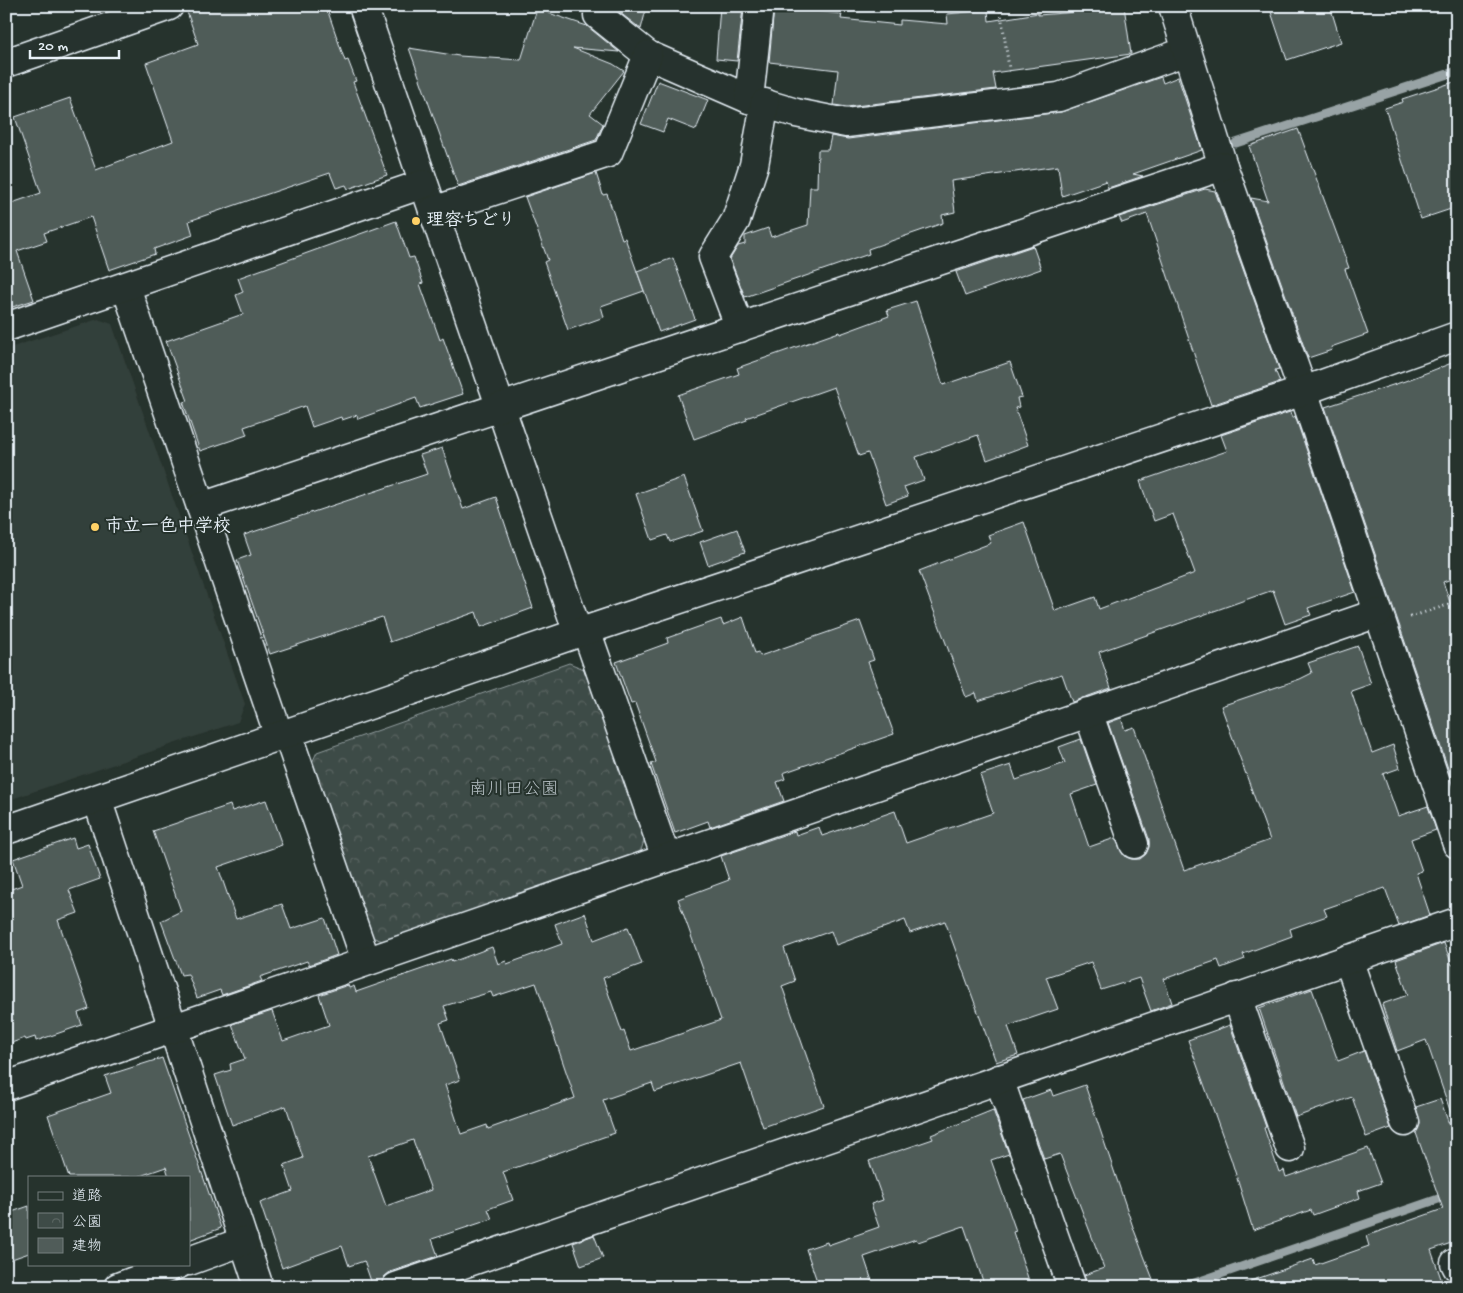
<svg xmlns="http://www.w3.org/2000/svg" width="1463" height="1293" font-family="'Gochi Hand','Klee One',sans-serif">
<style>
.built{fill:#333f3a}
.park{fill:url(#park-crowns);stroke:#939ea0}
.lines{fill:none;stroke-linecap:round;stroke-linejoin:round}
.stream{stroke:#98a3a5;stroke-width:9}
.building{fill:#505c59;stroke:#e8f1f8;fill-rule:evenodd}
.minor-casing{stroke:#e8f1f8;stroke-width:31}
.path{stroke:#e8f1f8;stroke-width:3;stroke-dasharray:1 4;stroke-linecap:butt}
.minor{stroke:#26332d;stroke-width:28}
.poi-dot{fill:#ffd166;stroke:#26332d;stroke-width:2}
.labels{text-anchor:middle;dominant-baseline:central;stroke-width:4;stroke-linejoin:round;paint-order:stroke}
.poi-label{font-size:18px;font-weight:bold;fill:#e8f1f8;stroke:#26332d;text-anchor:start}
.park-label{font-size:18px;fill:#b5bfc3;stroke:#26332d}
</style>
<defs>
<pattern id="park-crowns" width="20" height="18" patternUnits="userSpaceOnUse" patternTransform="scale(1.25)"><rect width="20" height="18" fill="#3e4b47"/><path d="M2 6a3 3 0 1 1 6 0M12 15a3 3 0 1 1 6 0" fill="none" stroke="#5a6562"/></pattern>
</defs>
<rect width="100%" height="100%" fill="#26332d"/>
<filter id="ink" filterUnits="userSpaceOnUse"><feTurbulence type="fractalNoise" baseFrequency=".02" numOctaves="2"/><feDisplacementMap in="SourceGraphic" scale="10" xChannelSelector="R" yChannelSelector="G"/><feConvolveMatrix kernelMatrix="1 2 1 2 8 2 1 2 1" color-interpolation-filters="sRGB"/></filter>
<g filter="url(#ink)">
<path class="built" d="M98,319L112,324L245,704L238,722L6,801V349Z"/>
<path class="park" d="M569,663L584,669L645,837L640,854L385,942L372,937L311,765L317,752Z"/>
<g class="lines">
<g class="stream">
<path d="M1236,143L1457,71"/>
<path d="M1183,1287L1450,1195"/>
</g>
</g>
<g class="building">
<path d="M185,6H326L345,61L348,60L356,81L353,82L387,175L348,189L346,185L336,188L330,173L253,199L189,221L193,235L154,249L155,254L109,270L91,217L44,233L47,241L17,251L34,300L6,309V205L41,193L15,117L70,98L96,170L173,141L146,63L198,44Z"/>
<path d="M616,6H647L641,29L615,9Z"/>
<path d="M720,6L743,8L737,61L716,59Z"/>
<path d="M1124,6L1131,54L993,73L996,89L847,107L834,105L838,70L769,62L774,7L842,14L841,19L900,25V20L948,24L947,14L988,10L989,21L1038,13V15L1064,13Z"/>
<path d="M1269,6H1330L1341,42L1287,60Z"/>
<path d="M537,9L587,26L619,52L573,48L613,64L624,71L590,114L603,124L596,140L458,186L409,48L459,56L521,60Z"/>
<path d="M1161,77L1163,83L1178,77L1202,150L1133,174L1143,176L1108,188L1106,181L1062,196L1058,166L951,181L955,212L942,215L943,223L868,249L869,254L745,297L730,259L738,246L745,244V236L768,228L771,237L808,225L810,187H817L818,150H828L831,136L848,139L1061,112Z"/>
<path d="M658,81L708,100L696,130L668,119L663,132L641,124Z"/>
<path d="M1457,81V207L1421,219L1385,108L1403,102L1402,99Z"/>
<path d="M1298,129L1339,240L1349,268L1345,269L1368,334L1331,347L1332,350L1308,358L1251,198L1268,201L1249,146Z"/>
<path d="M596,173L603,195L607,194L622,239L625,238L644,291L601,306L604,317L568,330L544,262L548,260L525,197Z"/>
<path d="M1205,189L1215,191L1279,369L1275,370L1280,382L1211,405L1147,214L1122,223L1119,217Z"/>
<path d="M396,221L409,258L414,257L423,283L420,284L440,340L443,338L463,394L420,408L416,398L358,419L357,415L342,420L341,417L312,427L305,406L244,427L247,435L200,451L183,402L188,401L166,341L243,314L236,295L243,292L238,278Z"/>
<path d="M1033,246L1041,269L965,296L956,272Z"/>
<path d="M673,258L695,319L659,332L637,271Z"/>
<path d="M916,301L943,385L1010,362L1022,397L1017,398L1019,407L1015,408L1028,445L987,460L978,435L916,457L924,480L904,487L908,496L886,504L868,453L859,456L834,387L746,418L747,420L694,439L678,395L739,374L737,368L839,332L840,334L889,316L887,310Z"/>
<path d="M1457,361V577L1443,582L1457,622V786H1454L1325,407L1405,381Z"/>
<path d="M1290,412L1292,418L1295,416L1355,592L1308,608L1311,615L1285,624L1273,590L1099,652L1111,688L1072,702L1062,674L978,701L976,693L966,697L919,571L991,543L988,535L1024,522L1055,611L1095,597L1099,609L1195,573L1173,514L1154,521L1140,481L1227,451L1221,435Z"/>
<path d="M442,448L463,509L496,497L533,608L481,627L476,612L390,642L382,617L270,654L237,560L251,555L244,535L427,474L420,455Z"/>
<path d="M684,477L703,531L670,542L667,535L652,540L636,494Z"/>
<path d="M737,529L745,552L708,565L700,542Z"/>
<path d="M743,617L755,653L758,652L760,656L860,621L874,660L868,662L894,734L783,773L785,779L777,782L784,801L710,827L708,821L675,833L651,764L656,762L635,703L631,704L616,662L668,643L667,638L721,619L723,625Z"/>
<path d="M1358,646L1371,684L1351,691L1372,753L1393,745L1400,768L1383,774L1398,816L1428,806L1436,830L1411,839L1422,871L1416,873L1430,915L1399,926L1385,888L1324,909L1327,916L1290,929L1292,936L1243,954L1245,959L1221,968L1218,960L1164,979L1172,1003L1151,1011L1139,978L1101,990L1091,962L1046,977L1058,1009L1008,1026L1018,1055L996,1062L945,921L910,933L905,920L836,945L831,931L784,948L795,981L782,986L824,1106L763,1127L741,1063L655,1092L652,1083L603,1100L615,1133L503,1172L513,1200L488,1209L492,1219L432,1239L438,1256L390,1272L384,1277L381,1287H373L364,1261L349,1266L342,1246L282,1268L260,1203L293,1191L284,1165L303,1158L286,1106L232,1125L215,1075L231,1070L230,1064L245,1059L232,1024L272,1011L283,1041L329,1025L319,995L348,985L349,988L354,986L356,992L451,959L452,962L492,947L498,964L506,961L507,964L562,944L555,924L585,913L594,940L628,927L642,964L603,978L622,1032L624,1031L631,1051L721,1020L678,899L729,880L721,856L795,831L796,835L819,827L822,836L895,811L906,843L993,813L980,775L1011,765L1016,780L1065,763L1059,747L1081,739L1097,785L1071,794L1089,847L1115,838L1124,856L1132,859H1140L1146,854L1149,847V839L1108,723L1121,718L1125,730L1134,727L1184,870L1270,840L1221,706L1300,679L1312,673L1308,663ZM536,983L575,1098L488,1129L487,1125L461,1134L445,1085L460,1080L440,1023L449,1020L444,1006L491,992L493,997ZM413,1140L431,1190L386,1206L368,1156Z"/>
<path d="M266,800L282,845L218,867L236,919L282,904L291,929L325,918L337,955L309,965L307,961L260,977L262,981L222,995L220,990L197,998L188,974L181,975L161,921L181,911L153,831L230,805L232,811Z"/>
<path d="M73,838L76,848L88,844L100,879L69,890L78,913L58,920L89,1009L78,1013L82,1025L36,1041L35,1037L26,1040L25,1038L6,1045V891L22,885L13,859Z"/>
<path d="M1444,943L1452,965L1457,964V1118L1453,1119L1426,1040L1397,1051L1382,1004L1408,995L1396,960Z"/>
<path d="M1312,989L1338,1061L1364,1051L1391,1128L1366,1137L1352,1097L1296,1117L1259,1008Z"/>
<path d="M1230,1025L1266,1127L1264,1128L1279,1172L1284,1170L1286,1177L1368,1148L1381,1183L1358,1191L1360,1198L1313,1215L1311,1210L1253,1230L1231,1159L1188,1040Z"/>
<path d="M162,1058L221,1228L189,1240V1177H169L166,1167L137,1177H69L48,1115L111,1093L105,1076Z"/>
<path d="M1085,1085L1134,1230L1156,1287H1087L1084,1275L1104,1268L1060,1154L1044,1159L1023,1100L1051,1090L1053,1096Z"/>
<path d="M1440,1099L1457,1146V1241L1431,1250L1444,1287H1245V1283L1313,1259L1315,1265L1369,1246L1366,1236L1443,1209L1416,1133L1420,1124L1416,1107Z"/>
<path d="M993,1110L1009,1154L991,1160L1016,1231L1013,1232L1031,1287H985L964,1226L918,1242L916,1239L864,1257L874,1287H819L806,1249L827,1242L828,1245L879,1227L871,1204L883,1200L869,1161L933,1139L931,1135Z"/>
<path d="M29,1206V1253L6,1261V1214Z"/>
<path d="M594,1235L603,1258L581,1266L573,1243Z"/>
</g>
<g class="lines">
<defs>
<g id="minor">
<path d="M363,6L578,633"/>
<path d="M599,6L598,15L648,55L749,99L796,113L846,123L1059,97L1187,51"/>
<path d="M1173,6L1223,166L1303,391L1457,844"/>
<path d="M6,63L169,6"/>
<path d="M749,99L759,6"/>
<path d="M433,211L608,153L648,55"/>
<path d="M126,287L279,736"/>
<path d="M6,327L423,184"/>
<path d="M740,328L713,257L736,220L754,165L765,103"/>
<path d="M201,507L1223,166"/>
<path d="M586,630L666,858"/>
<path d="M1088,712L1134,844"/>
<path d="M287,733L366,961"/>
<path d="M97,799L259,1287"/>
<path d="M6,830L578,633L1303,391L1457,336"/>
<path d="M1348,959L1405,1122"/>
<path d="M1237,997L1290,1148"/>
<path d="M999,1079L1072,1287"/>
<path d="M6,1086L1378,613"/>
<path d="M189,1261L244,1241"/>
<path d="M1455,1263L1457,1267"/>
<path d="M118,1287L179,1264"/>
<path d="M396,1287L1457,922"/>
</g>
</defs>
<use href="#minor" class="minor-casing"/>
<g class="path">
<path d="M1000,6L1010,75"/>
<path d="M1410,617L1457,602"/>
</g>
<use href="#minor" class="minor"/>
</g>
</g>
<g class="poi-dot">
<circle cx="416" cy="221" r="5"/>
<circle cx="95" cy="527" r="5"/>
</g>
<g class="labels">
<g class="poi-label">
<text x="426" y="221">理容ちどり</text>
<text x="105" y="527">市立一色中学校</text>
</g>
<g class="park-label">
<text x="514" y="790">南川田公園</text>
</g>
</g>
<rect width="1463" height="1293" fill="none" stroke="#26332d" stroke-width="25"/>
<rect x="12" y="12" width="1438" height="1268" fill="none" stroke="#e8f1f8" stroke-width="2" filter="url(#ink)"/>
<rect x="28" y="1176" width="162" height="90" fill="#26332d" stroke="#747f7e"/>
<rect x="38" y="1192" width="25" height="8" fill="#26332d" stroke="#747f7e"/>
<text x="72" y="1200" font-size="15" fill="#e8f1f8">道路</text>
<rect x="38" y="1213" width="25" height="15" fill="url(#park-crowns)" stroke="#747f7e"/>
<text x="72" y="1226" font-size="15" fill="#e8f1f8">公園</text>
<rect x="38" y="1238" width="25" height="15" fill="#505c59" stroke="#747f7e"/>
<text x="72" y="1250" font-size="15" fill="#e8f1f8">建物</text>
<path d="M30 50v8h89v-8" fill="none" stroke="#e8f1f8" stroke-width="2.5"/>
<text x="38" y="50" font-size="15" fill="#e8f1f8" stroke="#26332d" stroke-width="4" paint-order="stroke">20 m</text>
</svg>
